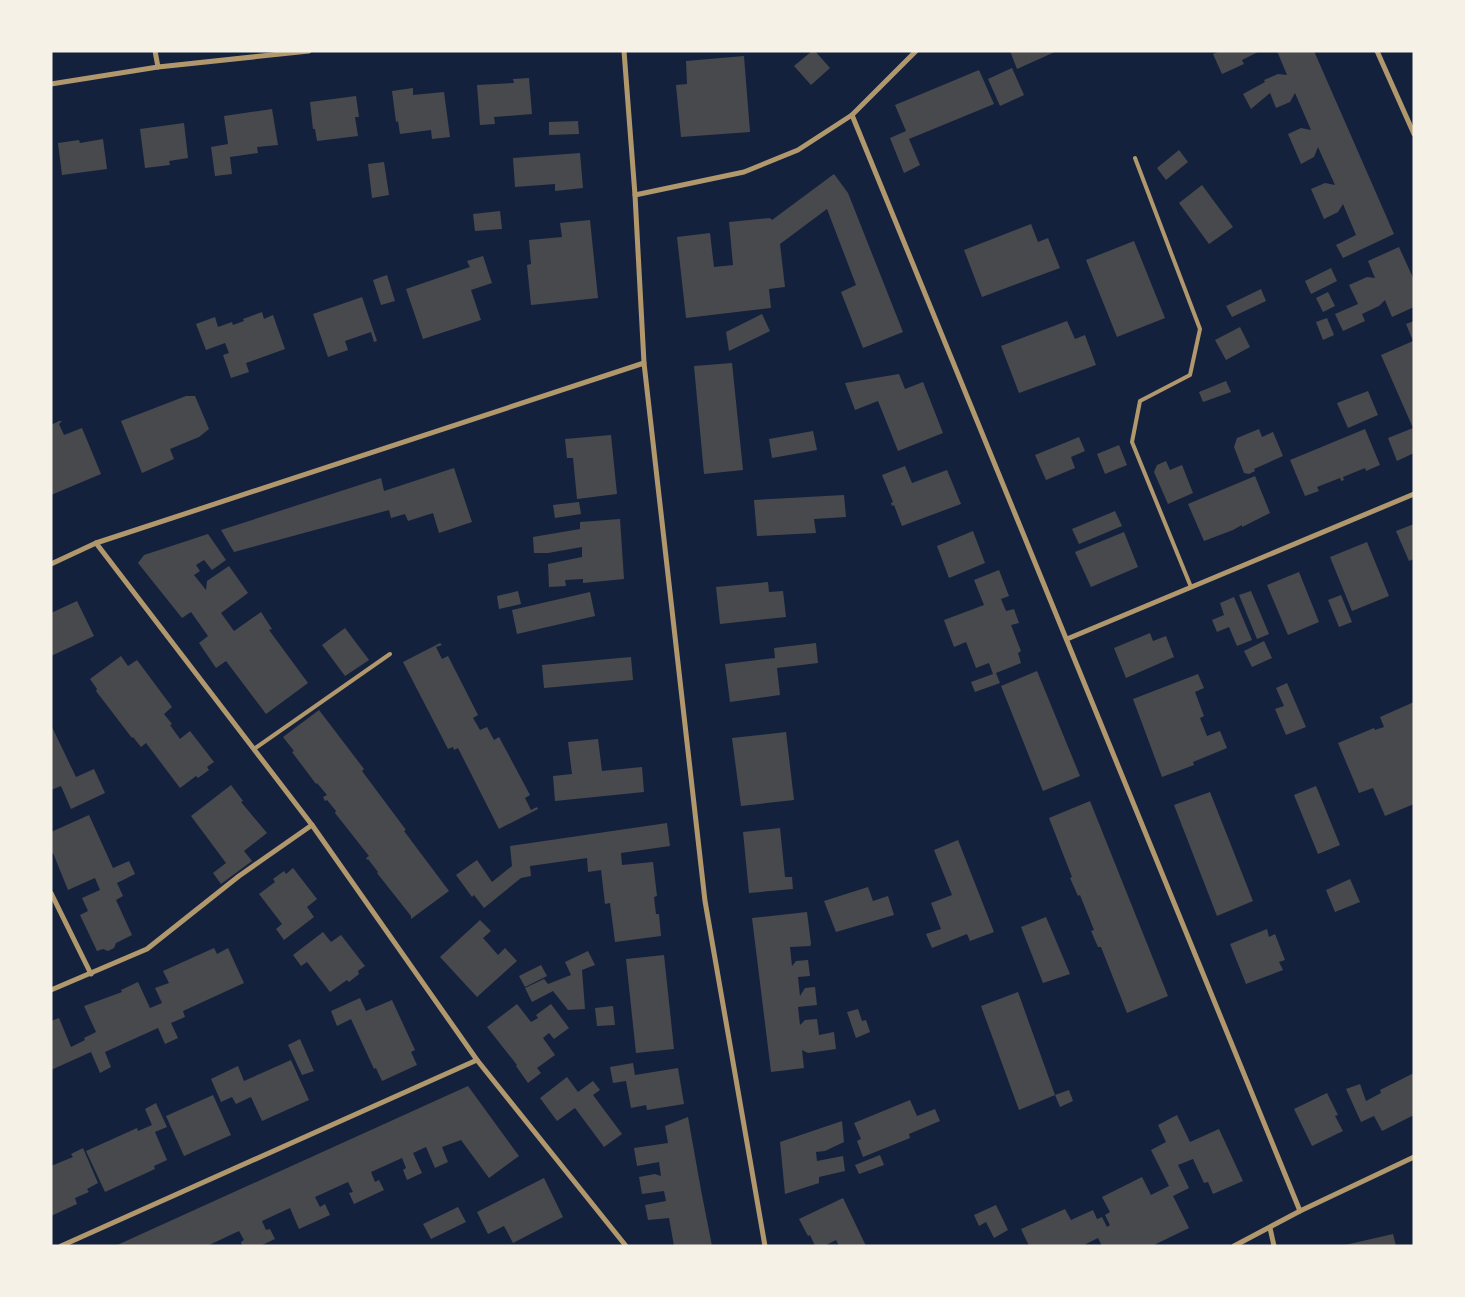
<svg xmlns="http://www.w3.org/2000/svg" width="1465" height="1297" font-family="'Open Sans',sans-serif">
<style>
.building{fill:#48494c}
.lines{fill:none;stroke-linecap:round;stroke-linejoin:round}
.service{stroke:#b1986c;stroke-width:4}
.minor{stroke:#b1986c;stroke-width:5}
</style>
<rect width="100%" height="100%" fill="#14213d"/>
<g class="building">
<path d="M812,51H815L830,68L811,85L794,66Z"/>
<path d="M1010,51H1057L1017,69Z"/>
<path d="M1220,51H1260L1242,60L1244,64L1222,74L1213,54Z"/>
<path d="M1277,51H1314L1394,234L1343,258L1336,245L1356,235L1343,204L1338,212L1324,219L1311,189L1325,183L1335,185L1318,147L1314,157L1301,164L1288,134L1301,128L1311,130L1295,93L1290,102L1276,108L1270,93L1251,109L1243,94L1265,82L1264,80L1278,74L1287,75Z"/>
<path d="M744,56L750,132L681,137L676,85L687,84L686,61Z"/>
<path d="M1012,68L1024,95L1000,106L988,79Z"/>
<path d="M979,70L994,104L909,139L920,165L904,173L890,138L906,131L895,105Z"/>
<path d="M529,78L532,114L494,117L495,124L480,125L477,85L514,83L513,79Z"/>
<path d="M413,88V95L444,92L450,137L432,139L431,130L400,134L398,121L396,122L392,91Z"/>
<path d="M356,96L359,117H355L358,136L317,141L315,129H313L310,102Z"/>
<path d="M272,109L278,145L257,147L258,153L230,157L232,174L215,176L211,147L228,144L224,116Z"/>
<path d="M578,121L579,134L549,135V122Z"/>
<path d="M184,123L188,158L169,161L170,165L145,168L140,129Z"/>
<path d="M103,139L107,169L62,175L58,143L79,140L80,143Z"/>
<path d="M1179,150L1188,162L1166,180L1157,168Z"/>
<path d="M580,153L583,188L555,191V184L515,187L513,158Z"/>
<path d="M384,162L389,195L372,198L368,164Z"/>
<path d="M834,174L848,193L903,332L863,348L841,292L856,285L827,209L780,244L785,287L769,289L771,308L686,318L677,237L710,233L714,267L733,265L729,222L770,218L772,220Z"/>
<path d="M1202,185L1233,227L1209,244L1179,203Z"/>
<path d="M500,211L502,229L475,231L473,214Z"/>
<path d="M590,220L598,298L531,305L527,265L531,264L529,240L562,237L560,223Z"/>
<path d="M1031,224L1038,242L1048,238L1060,268L982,297L964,250Z"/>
<path d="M1134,241L1165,318L1117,337L1086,260Z"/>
<path d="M1399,247L1414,280V307L1392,317L1385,300L1379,306L1362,314L1365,321L1343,331L1335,314L1358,304L1349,285L1367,277L1375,278L1368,261Z"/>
<path d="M483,256L492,283L471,290L481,320L423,339L406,289L470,267L467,261Z"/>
<path d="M1331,268L1337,281L1311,294L1305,281Z"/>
<path d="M387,275L395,301L381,305L373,280Z"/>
<path d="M1261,289L1266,301L1232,317L1226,306Z"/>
<path d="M1328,292L1335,306L1323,312L1316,298Z"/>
<path d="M362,297L377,341L374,342L371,332L345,341L348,350L328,357L313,314Z"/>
<path d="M262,312L264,319L273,315L285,349L246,363L249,372L231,378L223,355L229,353L225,343L206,350L196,324L215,317L218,327L232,322L233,325L244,321L243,319Z"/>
<path d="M762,314L770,331L729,351L726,332Z"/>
<path d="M1327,318L1334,335L1323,340L1316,322Z"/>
<path d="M1067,321L1075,339L1085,335L1096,365L1019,393L1001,346Z"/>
<path d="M1414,321V453L1397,461L1388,438L1413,428L1381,355L1413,341L1406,324Z"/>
<path d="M1240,327L1250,347L1226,360L1215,340Z"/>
<path d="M732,363L743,470L704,474L694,366Z"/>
<path d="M899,374L905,389L923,382L943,433L898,451L878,401L855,410L845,383Z"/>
<path d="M1226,381L1231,392L1203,402L1199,392Z"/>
<path d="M1368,391L1378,415L1348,428L1337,403Z"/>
<path d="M186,396H195L209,429L199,437L170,449L174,459L142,473L121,421Z"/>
<path d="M59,421H62L59,424L64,435L82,428L101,474L51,495V425Z"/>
<path d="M1259,429L1262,437L1273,432L1283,456L1254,469L1255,471L1249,474L1244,473L1234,447L1237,438Z"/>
<path d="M1365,429L1380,465L1366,471L1365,468L1343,477L1344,480L1341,481L1340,478L1317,487L1319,491L1305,496L1290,460Z"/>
<path d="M813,431L817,450L772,458L769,439Z"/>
<path d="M611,435L617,494L577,499L573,458H567L565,439Z"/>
<path d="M1079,437L1085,451L1071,457L1075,468L1046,480L1035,455Z"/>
<path d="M1119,445L1127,465L1105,474L1097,454Z"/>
<path d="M1166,461L1170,470L1182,465L1193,493L1168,504L1154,472L1157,465Z"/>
<path d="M905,466L912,483L947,470L961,504L902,526L894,505L892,506L891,503L893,502L882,475Z"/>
<path d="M454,468L472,522L439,533L433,513L408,521L405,514L391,518L389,510L234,552L221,530L381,478L384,491Z"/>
<path d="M1255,476L1270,513L1242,527V525L1233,530L1204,541L1188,504Z"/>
<path d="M844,495L846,517L814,519L816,533L757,536L754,500Z"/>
<path d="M579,502L581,514L555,518L553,505Z"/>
<path d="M1115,511L1122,526L1079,544L1072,529Z"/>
<path d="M620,519L624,579L583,583V579L565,580L566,586L549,587L548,564L582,557V547L548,553H534L533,537L580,529V522Z"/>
<path d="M1414,524V559L1409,561L1396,531Z"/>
<path d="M973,531L985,563L949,578L937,546Z"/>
<path d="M1124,532L1138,567L1091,587L1075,552Z"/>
<path d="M208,534L226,560L212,570L204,560L196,565L200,571L194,575L206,590L207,581L229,566L248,593L221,613L234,631L261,612L272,629L269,630L308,683L266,714L226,661L216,668L199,643L208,636L191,612L182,618L138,563L144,555Z"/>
<path d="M1367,542L1389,596L1352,611L1330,557Z"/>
<path d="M999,570L1009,596L1001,599L1006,611L1014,609L1019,623L1011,625L1021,651L1018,653L1021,663L996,673L1000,683L975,692L971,682L993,674L989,663L976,668L966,642L954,647L944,620L984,605L974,580Z"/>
<path d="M1299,572L1319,622L1288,635L1267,585Z"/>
<path d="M768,582L769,592L783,591L786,617L720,624L716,587Z"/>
<path d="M518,591L521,604L499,609L497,596Z"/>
<path d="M1251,591L1269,634L1257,639L1239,595Z"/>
<path d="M590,592L595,616L517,634L512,610Z"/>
<path d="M1341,595L1352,622L1339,627L1328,600Z"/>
<path d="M1234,597L1252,640L1237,646L1229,627L1217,632L1212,620L1224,615L1220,603Z"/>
<path d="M77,601L94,636L51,656V613Z"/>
<path d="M345,628L369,660L345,676L322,645Z"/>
<path d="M1150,633L1153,641L1166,636L1174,657L1126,678L1114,648Z"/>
<path d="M1264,641L1272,658L1252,667L1244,651Z"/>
<path d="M440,643L442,645L436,647L442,659L448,656L478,715L473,718L480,730L487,727L494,740L499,737L530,795L525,798L531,810L537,807L538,809L499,829L458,748L454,750L453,747L448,749L403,662Z"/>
<path d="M816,643L818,663L777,668L780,695L730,702L725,664L775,658L774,648Z"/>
<path d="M121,656L128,666L137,660L172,707L164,714L172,724L170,725L180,739L190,731L214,762L207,767L209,770L198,778L196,776L180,788L146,743L141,747L133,737L132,738L96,691L97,689L90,679Z"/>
<path d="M631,657L633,680L544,688L542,665Z"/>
<path d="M1037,671L1080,776L1043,791L1001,686Z"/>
<path d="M1198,674L1204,688L1195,692L1204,716L1200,718L1207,736L1220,731L1227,748L1193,762L1194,765L1162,777L1133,699Z"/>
<path d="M1287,683L1306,727L1286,735L1275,709L1284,706L1276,688Z"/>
<path d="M1414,702V804L1385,816L1373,788L1359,793L1338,743L1374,728L1375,730L1384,727L1380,717Z"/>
<path d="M319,710L364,769L362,771L406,830L404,831L449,891L411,919V916L377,873L378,872L368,859L367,860L366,858L369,856L335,813L336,811L327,800L325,801L323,797L327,795L317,783L316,784L292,752L294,751L283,737Z"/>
<path d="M51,725L76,777L94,769L105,793L71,809L61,786L51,790Z"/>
<path d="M786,732L794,800L741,806L732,738Z"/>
<path d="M598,739L602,771L642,767L644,792L555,801L553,776L572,774L568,742Z"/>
<path d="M231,785L243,801L241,802L267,833L244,851L252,861L221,884L213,873L226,863L191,816Z"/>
<path d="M1316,786L1340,845L1318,854L1294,795Z"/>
<path d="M1210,792L1253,901L1217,916L1174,805Z"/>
<path d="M1090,801L1168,996L1127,1013L1101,947H1098L1091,931L1094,930L1080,895L1078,896L1070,878L1072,877L1049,818Z"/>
<path d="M89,815L113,868L129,861L135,874L117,883L123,896L116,900L132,935L116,943L114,948L108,951L103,949L97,951L80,915L88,911L82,898L100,890L95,878L68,890L53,853L51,854V832Z"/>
<path d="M667,823L670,846L621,853L622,865L653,862L657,896L654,897L656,914H659L661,936L615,942L610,903L605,904L601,870L588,872L587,858L530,866L531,876L521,878L484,908L474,895L472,897L456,875L477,860L492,882L512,866L510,846Z"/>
<path d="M780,828L785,877H792L793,889L749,893L743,832Z"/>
<path d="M958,840L994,932L970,941L967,934L932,948L926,934L941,929L931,903L952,895L934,850Z"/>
<path d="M293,868L317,899L307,907L314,917L284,940L276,929L282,924L259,894L275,882L273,879L284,871L286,874Z"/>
<path d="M1350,879L1360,902L1335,912L1326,890Z"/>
<path d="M868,887L873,901L888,896L894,915L836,932L824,901Z"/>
<path d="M807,912L811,944L810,946L790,947L792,966L796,961L808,960L810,976L798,977L800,996L805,988L815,987L817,1005L798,1007L800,1025L805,1020L817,1019L819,1035L834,1032L836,1049L808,1053L802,1050L804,1068L771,1072L752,918Z"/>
<path d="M1046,917L1070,974L1043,983L1021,927Z"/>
<path d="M480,920L491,931L483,938L491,947L498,955L505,948L517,961L477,997L440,957Z"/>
<path d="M1267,929L1269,937L1275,934L1285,960L1279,962L1283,970L1246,984L1230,944Z"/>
<path d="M323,932L331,942L341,935L365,966L358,971L359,974L349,982L347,980L330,992L307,962L301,966L293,955Z"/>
<path d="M214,948L217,954L228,948L244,983L183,1011L185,1017L171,1023L178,1038L165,1044L158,1028L105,1052L111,1067L100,1073L91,1052L51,1070V1021L59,1018L71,1047L85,1040L84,1038L96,1032L84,1006L122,992L121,990L138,982L150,1008L162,1003L155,988L169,983L163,971Z"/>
<path d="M588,951L595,965L582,970L585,1009L568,1010L553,991L532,1002L525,988L544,979L548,984L571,975L565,962Z"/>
<path d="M664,955L674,1049L636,1053L626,959Z"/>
<path d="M541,965L547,976L525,987L519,976Z"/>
<path d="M1018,992L1055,1095L1019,1110L981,1006Z"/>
<path d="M360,998L366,1011L392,1000L415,1050L411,1052L417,1065L382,1081L376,1068L374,1069L351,1019L337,1026L331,1011Z"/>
<path d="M517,1004L531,1022L538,1018L536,1015L551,1004L569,1028L554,1039L549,1033L543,1038L555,1055L537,1068L541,1073L528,1083L516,1066L517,1065L487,1027Z"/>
<path d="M613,1006L615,1025L597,1026L595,1008Z"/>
<path d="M858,1009L862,1021L866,1020L870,1032L856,1038L847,1012Z"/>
<path d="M300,1039L314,1071L302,1075L288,1045Z"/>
<path d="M291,1060L309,1100L262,1121L251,1097L236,1104L232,1097L221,1102L211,1079L238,1066L244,1081Z"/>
<path d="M633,1063L635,1075L678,1068L684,1104L647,1110L646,1105L631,1108L626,1081L613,1083L610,1067Z"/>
<path d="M1414,1073V1115L1382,1131L1374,1116L1361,1122L1346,1089L1360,1084L1366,1101L1381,1093L1380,1090Z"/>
<path d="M567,1077L578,1092L593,1081L600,1090L593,1095L622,1134L604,1147L575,1108L557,1121L540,1098Z"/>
<path d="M468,1086L519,1156L489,1178L461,1140L442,1147L448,1162L435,1168L426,1147L413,1153L422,1173L407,1180L403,1170L406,1168L402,1158L371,1172L375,1182L379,1180L384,1190L354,1204L349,1193L353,1192L348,1182L315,1197L320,1207L325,1204L330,1215L299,1229L290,1208L262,1221L266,1230L270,1229L275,1239L260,1246H242L241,1242L244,1240L239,1231L207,1246H115Z"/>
<path d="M1069,1090L1073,1101L1060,1107L1055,1095Z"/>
<path d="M1327,1093L1338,1115L1335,1116L1343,1131L1312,1146L1294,1109Z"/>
<path d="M213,1095L231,1135L184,1156L166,1116Z"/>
<path d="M910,1100L917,1116L935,1109L940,1121L909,1134L910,1138L863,1157L857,1141L861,1139L854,1123Z"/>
<path d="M156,1103L167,1127L155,1132L167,1160L154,1166L155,1169L105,1192L86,1151L137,1128L138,1131L152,1125L145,1109Z"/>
<path d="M1177,1115L1190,1142L1219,1129L1243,1181L1213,1194L1208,1182L1204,1183L1193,1159L1178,1165L1189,1188L1173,1196L1189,1228L1152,1246H1102L1098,1238L1082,1246H1029L1021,1229L1065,1209L1071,1220L1093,1210L1097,1219L1102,1217L1107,1227L1110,1225L1105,1215L1110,1212L1102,1197L1142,1177L1151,1195L1169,1186L1151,1150L1166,1142L1158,1125Z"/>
<path d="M688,1117L701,1190L712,1246H674L669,1218L648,1220L645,1205L666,1201L664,1191L642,1194L639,1177L655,1174L661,1176L659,1162L637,1166L634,1148L668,1143L665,1126Z"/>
<path d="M842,1121L844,1142L825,1151L816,1152L817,1161L843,1156L845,1171L819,1177V1183L785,1194L780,1142Z"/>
<path d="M83,1148L98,1183L87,1189L89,1192L75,1198L77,1204L51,1216V1166L73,1157L71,1154Z"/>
<path d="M880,1155L884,1165L859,1174L855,1165Z"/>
<path d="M544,1178L563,1217L513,1243L504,1226L488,1234L477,1212Z"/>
<path d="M843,1198L866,1246H839L836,1240L824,1246H815L810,1235L808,1236L799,1219Z"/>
<path d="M996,1205L1008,1230L994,1238L986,1222L979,1226L974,1215Z"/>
<path d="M458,1207L466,1222L431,1239L423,1224Z"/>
<path d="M1393,1234L1396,1246H1345V1245Z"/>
</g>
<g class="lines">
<g class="service">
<path d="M1135,158L1200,329L1190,375L1140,401L1132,442L1191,587"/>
<path d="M254,749L390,654"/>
</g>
<g class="minor">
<path d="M155,51L158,67"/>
<path d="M624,51L635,195L644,363L705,901L765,1246"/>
<path d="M1377,51L1414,134"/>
<path d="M51,84L158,67L309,51"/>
<path d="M852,115L1300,1211"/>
<path d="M635,195L744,172L798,150L852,115L916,51"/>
<path d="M96,543L312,825L477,1060L626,1246"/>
<path d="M51,564L96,543L644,363"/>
<path d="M1067,639L1414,494"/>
<path d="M51,893L91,974"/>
<path d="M51,990L147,949L239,876L312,825"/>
<path d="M1270,1228L1274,1246"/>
<path d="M61,1246L477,1060"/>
<path d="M1234,1246L1300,1211L1414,1157"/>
</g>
</g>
<rect width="1465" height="1297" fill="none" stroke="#f6f1e7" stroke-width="105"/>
</svg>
